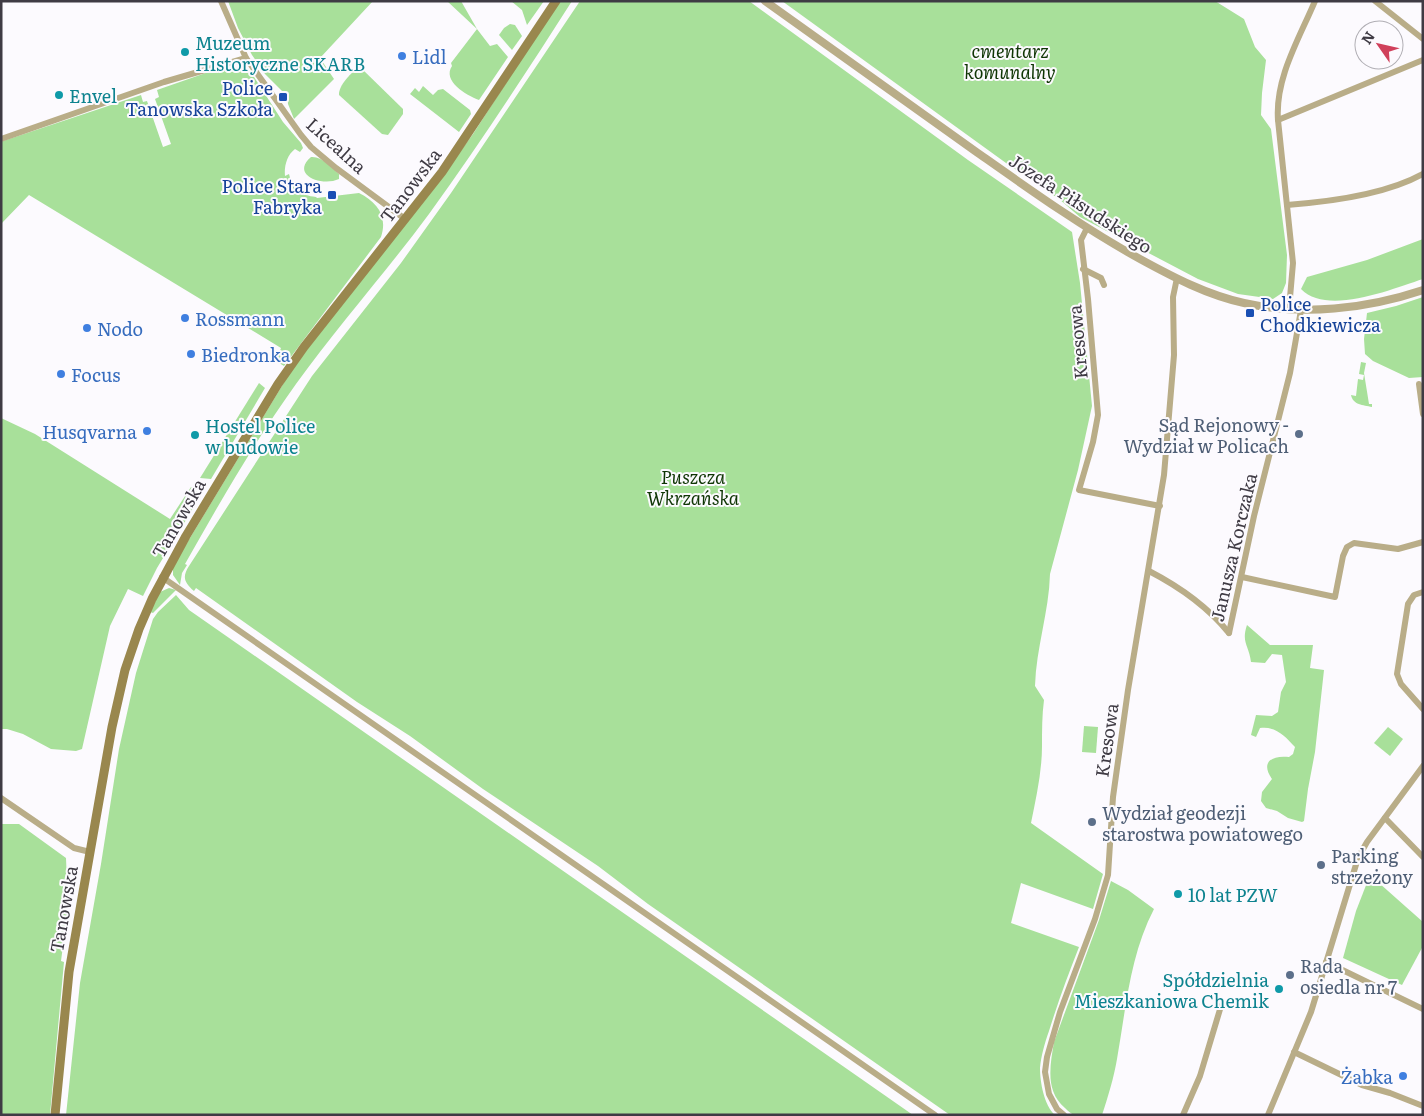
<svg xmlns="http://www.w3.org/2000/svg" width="1424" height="1116" font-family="Literata,serif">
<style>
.green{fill:#a8e09a}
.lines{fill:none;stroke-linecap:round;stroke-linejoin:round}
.minor{stroke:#b9ad88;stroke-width:6}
.tertiary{stroke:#b9ad88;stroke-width:8}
.secondary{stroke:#99874e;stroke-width:9}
.culture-dot{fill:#0f9aa8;stroke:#fcfafe;stroke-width:2}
.shop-dot{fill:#3f7fe0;stroke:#fcfafe;stroke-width:2}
.transit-dot{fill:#1a4fb4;stroke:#fcfafe;stroke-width:2}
.service-dot{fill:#5c6f8a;stroke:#fcfafe;stroke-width:2}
.labels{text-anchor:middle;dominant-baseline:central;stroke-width:4;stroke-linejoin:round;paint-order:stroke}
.culture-label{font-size:18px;fill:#0d838f;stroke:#fcfafe;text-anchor:start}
.park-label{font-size:18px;font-style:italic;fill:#0f3604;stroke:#fcfafe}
.shop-label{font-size:18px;fill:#366cbe;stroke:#fcfafe;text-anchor:start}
.transit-label{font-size:18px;fill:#164399;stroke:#fcfafe;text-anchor:end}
.street-label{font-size:18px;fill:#3f3b44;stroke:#fcfafe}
.service-label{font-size:18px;fill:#4e5e75;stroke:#fcfafe;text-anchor:start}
</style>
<rect width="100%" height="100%" fill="#fcfafe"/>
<g class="green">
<path d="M228,1H373L320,58L334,79L294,119L288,104L287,96L265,74L252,55L238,28Z"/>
<path d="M447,1H461L477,29L490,46L497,44L508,57L479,100C466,95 442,81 452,66L451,63L477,29Z"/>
<path d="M511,1H544L527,25L522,10Z"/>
<path d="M559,1H572C526,73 479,145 429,214C386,272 338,326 296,384C255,441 220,502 185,564L187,565L182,573L180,585L173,575V566L294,366L444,174L473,134Z"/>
<path d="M580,1H749L968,160L1072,232L1080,283L1092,406L1078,470L1050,574C1049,612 1036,648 1035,686L1044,700C1042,715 1042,730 1042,746C1042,772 1036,798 1031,823L1103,874L1093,909L1021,883L1011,923L1079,947C1068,975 1058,1002 1049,1031C1045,1042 1041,1056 1040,1068C1040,1082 1044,1105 1055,1115H950L648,904L598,866L483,789L410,736L357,702L196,588L194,591C184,582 182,577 189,566L312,376L401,263L451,193Z"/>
<path d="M782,1H1215L1244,19L1255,47L1266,60L1262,93L1261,115L1271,129L1287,255L1286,283L1282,293L1273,299L1238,294L1198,279L1080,217L1059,199L1006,163Z"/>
<path d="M510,24L515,25L522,36L512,50L499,35L504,28Z"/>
<path d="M233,67L245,70L254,77L283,122L301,143L303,148L300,152L295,149C287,155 284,166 285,176L289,174C293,191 301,195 316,197L317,198L359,193C377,202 388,216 381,237L284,366L276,361L281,348L29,195L1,224V142L3,141L141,95L143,102L147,101L163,147L171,144L155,99L159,97L157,90L220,68Z"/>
<path d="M360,67L403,109V114L388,135L382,134L339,95C338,86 352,71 360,67Z"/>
<path d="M423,86L433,95L438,90L443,89L470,110L471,114L459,132L410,94L415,88L419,92Z"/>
<path d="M311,157C322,156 331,167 339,174V179C322,187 290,175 311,157Z"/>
<path d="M1423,239V279C1392,289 1327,316 1301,289L1307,277L1367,260Z"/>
<path d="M1423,297V377L1409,378L1373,361L1365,354L1364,339L1367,313L1396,306Z"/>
<path d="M1361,362L1366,363L1364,373L1369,404H1372V407C1363,405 1353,405 1351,395L1356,396L1358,379L1363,380L1364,375L1359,374Z"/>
<path d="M259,383L265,388L211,479L200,478Z"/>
<path d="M1,418L35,434L170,519L191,487L201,495L157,568L143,596L128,589L110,626L82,749L76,751L51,749L23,734L7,729H1Z"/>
<path d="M169,588L176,590L153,613L150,612L160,592Z"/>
<path d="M176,595L189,610L913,1115H66L80,983L101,864L119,749L136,673L153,619L158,612Z"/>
<path d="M1247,625L1270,645H1313L1310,668L1324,670L1315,752L1308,789L1304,821L1302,822L1288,818L1277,811L1266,808L1261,801L1262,792L1272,779C1260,762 1272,755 1289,757L1293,754L1295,747C1285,736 1276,726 1260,728L1256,737L1251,735L1256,715L1272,716L1278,712L1281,692L1286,682L1282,655L1272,654L1265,663L1251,662C1249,645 1241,643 1247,625Z"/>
<path d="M1084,726L1098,727L1096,753L1082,752Z"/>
<path d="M1388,727L1403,739L1390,756L1374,743Z"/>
<path d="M1,824H19L66,858L68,908L61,961L64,962L50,1115H1Z"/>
<path d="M1370,875L1423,922V946L1402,985L1343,958L1356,911Z"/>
<path d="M1111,881L1128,890L1154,909C1130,955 1126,1008 1117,1059C1114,1077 1108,1097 1102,1115C1094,1115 1083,1116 1075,1115C1071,1114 1068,1111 1065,1108C1045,1091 1050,1066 1054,1042L1099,920Z"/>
</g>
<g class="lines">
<g class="minor">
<path d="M221,1L246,58L301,135L311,147L336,168L405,219"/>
<path d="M1375,1L1423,39"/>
<path d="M1278,120L1423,60"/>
<path d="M1,139L164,82L246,58"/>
<path d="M1287,205C1329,202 1385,195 1423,174"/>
<path d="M1087,228L1081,240L1088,299L1098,415L1093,442L1079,490L1160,506"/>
<path d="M1083,269L1101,278L1104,285"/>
<path d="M1289,309L1293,263L1278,120C1275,78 1299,39 1315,1"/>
<path d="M1419,384L1423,414"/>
<path d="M1149,571C1178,586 1208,607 1229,633"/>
<path d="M162,577L935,1115"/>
<path d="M1242,577L1335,597L1343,556L1347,547L1354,543L1398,549L1423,542"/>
<path d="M1423,592L1414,595L1408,604L1397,674L1401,684L1423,709"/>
<path d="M1229,633L1254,516L1290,373L1301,310"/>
<path d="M1,798L74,848L90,852"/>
<path d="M1385,818L1423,857"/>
<path d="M1326,962L1423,1009"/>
<path d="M1294,1052L1362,1085L1390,1093L1423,1106"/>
<path d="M1064,1115L1057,1109L1049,1094L1045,1072L1047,1057L1060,1012L1095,919L1108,875L1113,797L1128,690L1164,475L1174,355L1173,297L1177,278"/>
<path d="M1183,1115L1200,1076L1221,1006"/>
<path d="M1268,1115L1311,1012L1358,858L1367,842L1423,766"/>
</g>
<path class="tertiary" d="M765,1C835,51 905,101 975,151C1029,189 1082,227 1140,259C1173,277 1207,295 1244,303C1303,316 1366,309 1423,290"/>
<path class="secondary" d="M55,1115L69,972L112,727L125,670L139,629L152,599L186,536L278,384L304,347L442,172L556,1"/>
</g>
<g class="culture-dot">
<circle cx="185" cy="52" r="5"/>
<circle cx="59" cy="95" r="5"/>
<circle cx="195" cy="435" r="5"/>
<circle cx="1178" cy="894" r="5"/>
<circle cx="1279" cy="989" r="5"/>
</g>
<g class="shop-dot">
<circle cx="402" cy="56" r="5"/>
<circle cx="185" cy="318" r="5"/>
<circle cx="87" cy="328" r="5"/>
<circle cx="191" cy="354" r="5"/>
<circle cx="61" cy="374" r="5"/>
<circle cx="147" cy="431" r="5"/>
<circle cx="1403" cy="1076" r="5"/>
</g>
<g class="transit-dot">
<rect x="278" y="92" width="10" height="10" rx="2.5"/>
<rect x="327" y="190" width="10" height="10" rx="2.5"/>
<rect x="1245" y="308" width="10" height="10" rx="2.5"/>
</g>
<g class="service-dot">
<circle cx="1299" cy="434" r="5"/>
<circle cx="1092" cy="822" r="5"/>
<circle cx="1321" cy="865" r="5"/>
<circle cx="1290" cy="975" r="5"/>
</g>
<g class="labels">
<g class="culture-label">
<text x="195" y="42">Muzeum<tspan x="195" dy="21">Historyczne SKARB</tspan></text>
<text x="69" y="95">Envel</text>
<text x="205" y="425">Hostel Police<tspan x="205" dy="21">w budowie</tspan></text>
<text x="1188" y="894">10 lat PZW</text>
<text x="1269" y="979" text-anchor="end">Spółdzielnia<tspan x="1269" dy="21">Mieszkaniowa Chemik</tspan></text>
</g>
<g class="park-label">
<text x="1010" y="50">cmentarz<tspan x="1010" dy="21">komunalny</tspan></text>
<text x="693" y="476">Puszcza<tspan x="693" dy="21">Wkrzańska</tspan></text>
</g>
<g class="shop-label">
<text x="412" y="56">Lidl</text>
<text x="195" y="318">Rossmann</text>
<text x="97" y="328">Nodo</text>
<text x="201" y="354">Biedronka</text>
<text x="71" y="374">Focus</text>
<text x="137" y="431" text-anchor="end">Husqvarna</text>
<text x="1393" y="1076" text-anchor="end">Żabka</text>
</g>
<g class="transit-label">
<text x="273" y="87">Police<tspan x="273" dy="21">Tanowska Szkoła</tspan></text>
<text x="322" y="185">Police Stara<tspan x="322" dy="21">Fabryka</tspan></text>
<text x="1260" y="303" text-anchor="start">Police<tspan x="1260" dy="21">Chodkiewicza</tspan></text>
</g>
<g class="street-label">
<text transform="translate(337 145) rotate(42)">Licealna</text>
<text transform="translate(410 185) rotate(-53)">Tanowska</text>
<text transform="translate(1081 203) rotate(33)">Józefa Piłsudskiego</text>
<text transform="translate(1077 342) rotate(-95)">Kresowa</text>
<text transform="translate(178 518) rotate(-60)">Tanowska</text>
<text transform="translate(1233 547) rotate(-77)">Janusza Korczaka</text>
<text transform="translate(1106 740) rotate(-82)">Kresowa</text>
<text transform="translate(63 909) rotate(-80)">Tanowska</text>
</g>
<g class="service-label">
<text x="1289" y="424" text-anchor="end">Sąd Rejonowy -<tspan x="1289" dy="21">Wydział w Policach</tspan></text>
<text x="1102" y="812">Wydział geodezji<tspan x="1102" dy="21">starostwa powiatowego</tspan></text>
<text x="1331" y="855">Parking<tspan x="1331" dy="21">strzeżony</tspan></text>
<text x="1300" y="965">Rada<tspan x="1300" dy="21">osiedla nr 7</tspan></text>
</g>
</g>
<rect width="1424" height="1116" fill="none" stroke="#3f3b44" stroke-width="5"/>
<g transform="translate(1379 45) rotate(304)"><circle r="24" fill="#fcfafe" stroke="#b0aeb4"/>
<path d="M0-4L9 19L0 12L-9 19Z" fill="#d0405b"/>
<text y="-8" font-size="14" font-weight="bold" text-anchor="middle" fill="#3f3b44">N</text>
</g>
</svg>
